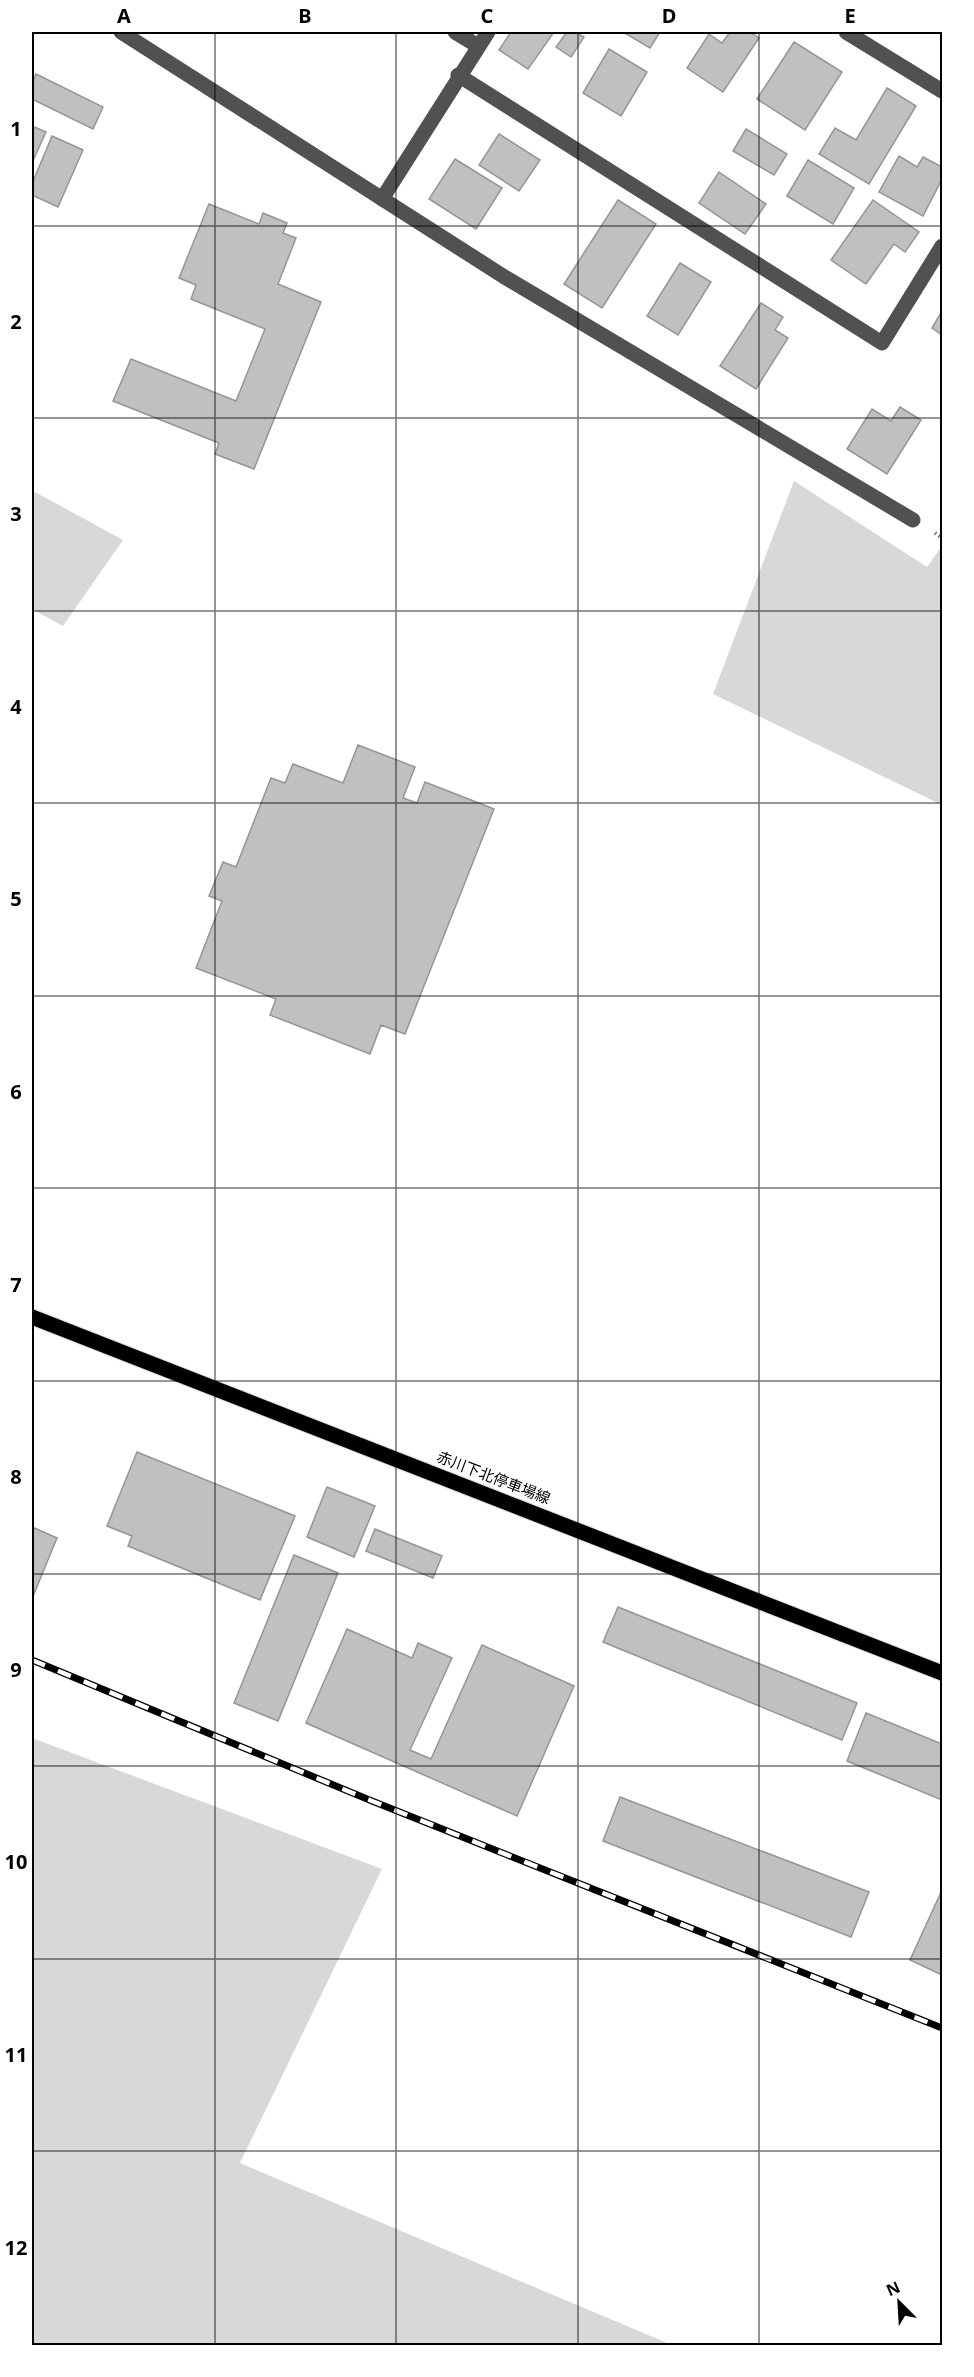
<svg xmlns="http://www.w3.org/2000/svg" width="974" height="2377" font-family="'Noto Sans','Noto Sans JP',sans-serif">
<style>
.green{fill:#d8d8d8}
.building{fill:#c0c0c0;stroke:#959595;stroke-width:1.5}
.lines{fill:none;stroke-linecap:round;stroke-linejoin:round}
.major-casing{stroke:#dbdbdb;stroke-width:17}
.path{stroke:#737373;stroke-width:4;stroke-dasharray:1.5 3;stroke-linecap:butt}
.minor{stroke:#515151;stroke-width:15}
.major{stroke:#000;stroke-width:15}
.rail-casing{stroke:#000;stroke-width:7}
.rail{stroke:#fff;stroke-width:4.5;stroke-dasharray:14;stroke-linecap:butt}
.grid{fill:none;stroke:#000;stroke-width:1.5;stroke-opacity:0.55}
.labels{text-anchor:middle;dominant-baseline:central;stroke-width:4.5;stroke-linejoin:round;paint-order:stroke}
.street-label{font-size:15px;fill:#000;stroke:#fff}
.neatline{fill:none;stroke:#000;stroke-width:2}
.grid-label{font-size:20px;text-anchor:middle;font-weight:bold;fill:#000}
</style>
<rect width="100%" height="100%" fill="#fff"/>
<g class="green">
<path d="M794,481L927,567L942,546V805L713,694Z"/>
<path d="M35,492L123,540L63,626L32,609V499Z"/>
<path d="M32,1738L382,1869L240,2163L672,2345H32Z"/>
</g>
<g class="building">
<path d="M511,32H554L528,69L499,50Z"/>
<path d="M567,32H575L584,37L571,57L556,47Z"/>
<path d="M623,32H660L650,48Z"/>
<path d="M730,32H750L759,38L723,92L687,68L709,34L722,43Z"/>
<path d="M794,42L842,72L805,130L757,99Z"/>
<path d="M609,49L647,72L621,116L583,93Z"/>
<path d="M36,74L103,107L93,129L32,99V83Z"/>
<path d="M887,88L916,106L869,184L819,154L835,128L856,140Z"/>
<path d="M32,126L46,132L32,163Z"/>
<path d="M746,129L787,154L774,175L733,151Z"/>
<path d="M499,134L540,160L519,191L479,165Z"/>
<path d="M52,136L83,150L58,207L32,195V184Z"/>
<path d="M899,156L917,167L923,157L942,167V179L923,216L879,192Z"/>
<path d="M455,159L502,188L476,229L429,199Z"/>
<path d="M808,160L854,188L833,224L787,196Z"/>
<path d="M719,172L766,204L745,234L699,203Z"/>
<path d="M618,200L656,224L602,308L564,284Z"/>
<path d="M873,200L919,232L905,252L894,244L866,284L831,260Z"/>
<path d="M209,204L259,224L263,213L287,223L283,233L296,238L278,284L321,302L254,469L215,454L219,443L113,401L131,359L236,401L265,329L191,299L196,285L179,278Z"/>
<path d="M680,263L711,282L678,335L647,316Z"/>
<path d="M761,303L783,317L775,330L788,338L756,389L720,366Z"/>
<path d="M942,311V335L932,328Z"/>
<path d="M900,407L921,420L887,474L847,449L872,409L891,421Z"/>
<path d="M358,745L415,767L403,798L417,803L425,782L494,809L405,1034L381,1025L370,1054L270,1015L276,999L196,968L222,901L209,896L223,862L236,867L271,778L285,783L293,764L343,783Z"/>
<path d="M137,1452L295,1516L260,1600L128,1546L132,1536L107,1526Z"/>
<path d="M327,1487L375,1506L354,1557L307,1537Z"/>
<path d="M32,1527L57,1538L34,1594L32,1593Z"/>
<path d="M375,1529L442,1556L433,1578L366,1551Z"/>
<path d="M294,1555L338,1573L278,1721L234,1703Z"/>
<path d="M618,1607L857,1703L842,1740L603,1642Z"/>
<path d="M347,1629L412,1658L418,1643L452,1658L410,1750L431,1759L482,1645L574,1686L517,1816L306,1723Z"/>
<path d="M866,1713L942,1744V1800L847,1761Z"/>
<path d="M620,1797L869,1892L851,1937L603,1841Z"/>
<path d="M942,1890V1975L910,1960Z"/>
</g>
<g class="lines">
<defs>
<path id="major" d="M32,1317L942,1673"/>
</defs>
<use href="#major" class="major-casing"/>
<path class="path" d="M935,533L942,538"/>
<g class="minor">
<path d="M121,32L503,276L913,520"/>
<path d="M455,32L478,46"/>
<path d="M846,32L942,91"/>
<path d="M458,75L882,343L942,246"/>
<path d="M382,199L488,32"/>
</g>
<use href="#major" class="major"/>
<defs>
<path id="rail" d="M32,1660L372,1801L942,2028"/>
</defs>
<use href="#rail" class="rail-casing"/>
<use href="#rail" class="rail"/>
</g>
<path class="grid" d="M215,32V2346M396,32V2346M578,32V2346M759,32V2346M32,226H942M32,418H942M32,611H942M32,803H942M32,996H942M32,1188H942M32,1381H942M32,1574H942M32,1766H942M32,1959H942M32,2151H942"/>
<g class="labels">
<g class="street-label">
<text transform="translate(494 1477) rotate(21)">赤川下北停車場線</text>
</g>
</g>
<rect width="974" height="2377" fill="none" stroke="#ffffff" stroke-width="66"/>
<g transform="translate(899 2302) rotate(336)" stroke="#ffffff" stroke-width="4.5" paint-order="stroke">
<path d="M0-4.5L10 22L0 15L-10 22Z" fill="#000000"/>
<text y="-9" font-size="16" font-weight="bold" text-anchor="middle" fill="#000000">N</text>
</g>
<rect x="33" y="33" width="908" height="2311" class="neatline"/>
<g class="grid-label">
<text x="124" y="23">A</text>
<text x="305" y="23">B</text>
<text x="487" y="23">C</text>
<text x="669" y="23">D</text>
<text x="850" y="23">E</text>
<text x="16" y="136">1</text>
<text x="16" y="329">2</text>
<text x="16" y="521">3</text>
<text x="16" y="714">4</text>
<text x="16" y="906">5</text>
<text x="16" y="1099">6</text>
<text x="16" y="1292">7</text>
<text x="16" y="1484">8</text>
<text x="16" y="1677">9</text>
<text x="16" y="1869">10</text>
<text x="16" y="2062">11</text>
<text x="16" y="2255">12</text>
</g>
</svg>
